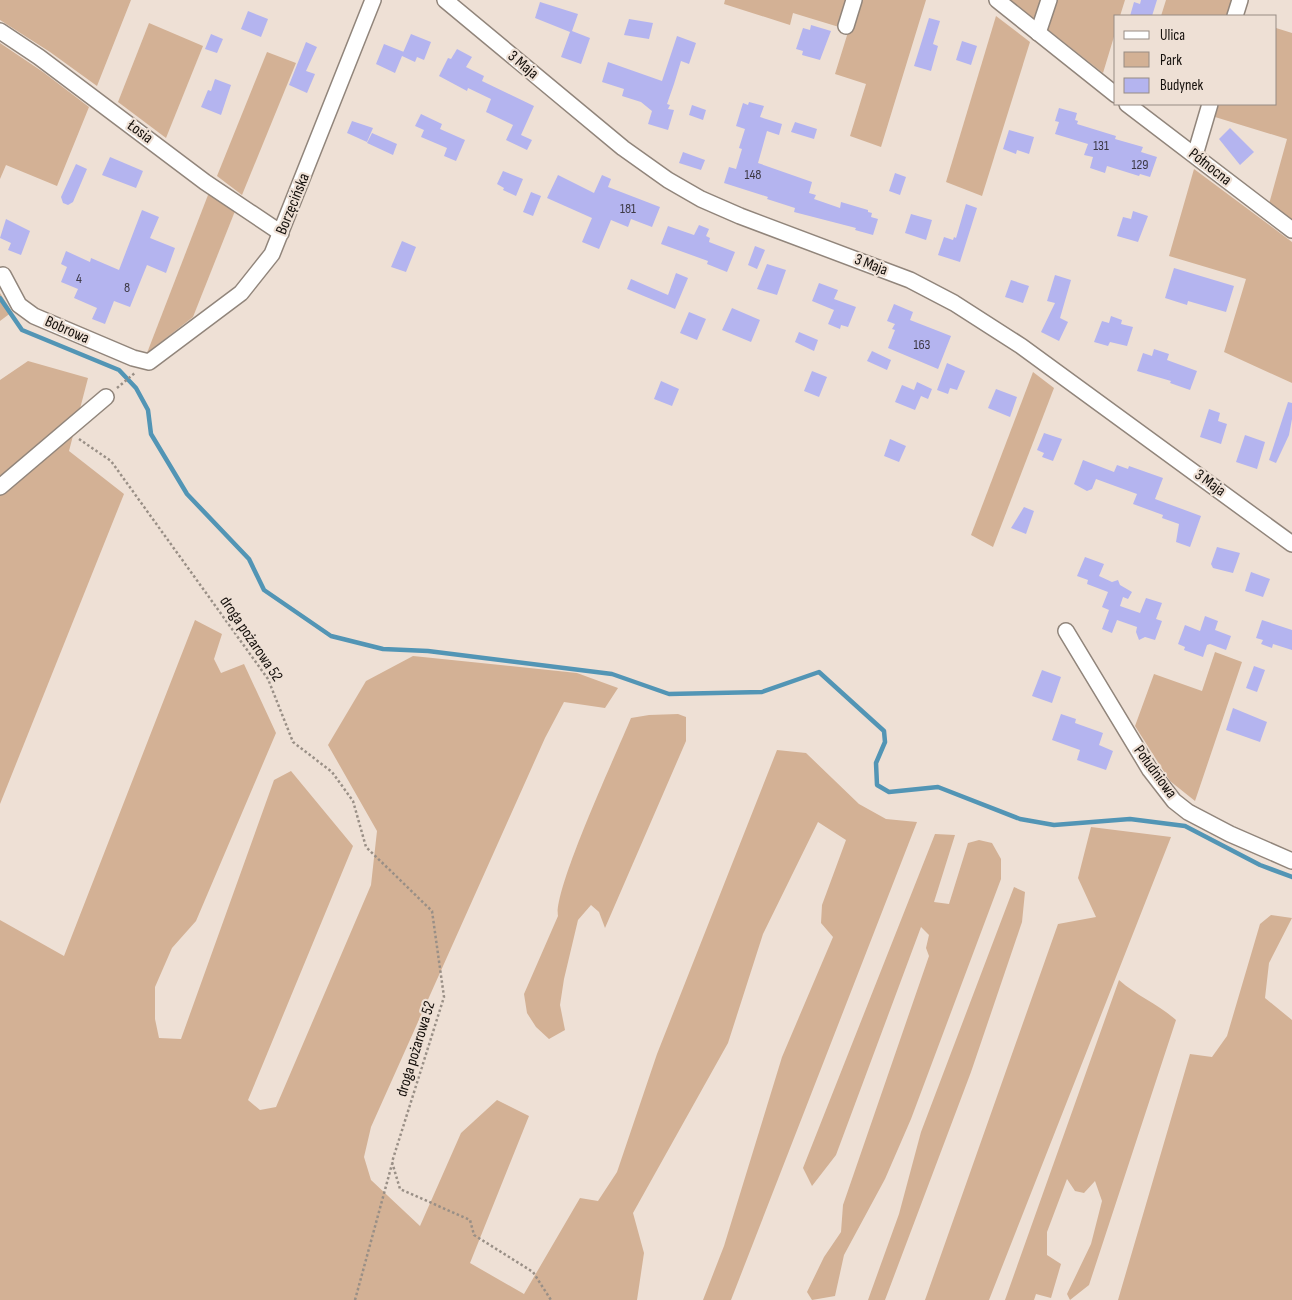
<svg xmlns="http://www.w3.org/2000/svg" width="1292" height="1300" font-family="'Sofia Sans Condensed',sans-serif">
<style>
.green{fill:#d3b195}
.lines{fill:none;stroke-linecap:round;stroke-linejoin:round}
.stream{stroke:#5295b5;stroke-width:4.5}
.building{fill:#b4b4ef}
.minor-casing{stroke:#91857b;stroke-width:18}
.path{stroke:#998f86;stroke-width:2.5;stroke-dasharray:2.5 2.5;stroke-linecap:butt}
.minor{stroke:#fff;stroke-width:15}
.labels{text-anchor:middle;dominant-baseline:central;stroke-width:4.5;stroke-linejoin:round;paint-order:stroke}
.number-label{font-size:14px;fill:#3c3844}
.street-label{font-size:16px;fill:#140f0b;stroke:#eee0d5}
</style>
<rect width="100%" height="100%" fill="#eee0d5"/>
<g class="green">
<path d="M0,0H131L97,86L50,52L0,20Z"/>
<path d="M725,0H847L839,27L793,13L790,25L724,4Z"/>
<path d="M858,0H926L881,147L850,136L866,84L835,74Z"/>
<path d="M1010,0H1042L1035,20Z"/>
<path d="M1056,0H1125L1120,16H1116V30L1103,73L1047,29Z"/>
<path d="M1166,0H1235L1230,16H1161Z"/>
<path d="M996,16L1030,42L982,196L946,182Z"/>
<path d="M149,23L203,46L166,138L118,102Z"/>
<path d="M1276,28L1292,33V220L1269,204L1287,139L1215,117L1219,104H1276Z"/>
<path d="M0,43L43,72L89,107L57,186L6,165L0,179Z"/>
<path d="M267,52L296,63L242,195L217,176Z"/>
<path d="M1194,169L1292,242V383L1224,352L1246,279L1169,256Z"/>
<path d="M217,194L237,206L193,317L147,353L208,195Z"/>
<path d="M0,293L12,312L0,321Z"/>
<path d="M28,361L88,378L69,451L124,494L0,804V380Z"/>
<path d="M1033,372L1054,388L993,547L971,535Z"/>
<path d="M195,620L222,634L214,659L221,673L244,664L276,733L196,921L172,948L155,987V1019L159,1038L181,1039L274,780L291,771L353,846L248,1100L260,1110L276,1107L371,885L377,831L328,745L366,681L413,656L577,673L618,688L605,708L564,702L545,738L371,1127L364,1157L371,1180L420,1226L461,1133L497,1100L529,1116L470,1263L524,1294L580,1198L598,1201L617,1172L657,1054L777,750L806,753L859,804L886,819L917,822L731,1300H703L724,1246L782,1057L833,937L821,923L822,905L846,840L818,822L763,934L728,1043L633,1213L644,1253L637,1300H0V920L64,956Z"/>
<path d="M1215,652L1242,662L1195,801L1170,781L1135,726L1154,674L1202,691Z"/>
<path d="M678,714L686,717V741L605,928L599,912L591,905L578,920L564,979L560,1005L565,1030L549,1039L536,1027L527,1013L524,994L558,916C553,890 617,752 631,718L649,715Z"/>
<path d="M1091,827L1171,837L989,1300H925L1058,924L1096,917L1078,878Z"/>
<path d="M935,834L955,835L934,902L949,904L968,843L979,840L992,843L1001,859V879L911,1119L885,1179L844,1255L835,1296L812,1300L807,1292L824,1257L841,1232L843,1205L929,956L926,948L929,935L921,927L836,1155L812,1186L803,1168Z"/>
<path d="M1014,887L1025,892L1022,922L971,1072L885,1300H868L899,1214L921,1132Z"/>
<path d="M1271,915L1292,918L1269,963L1265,998L1292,1020V1300H1118L1190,1054L1212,1057L1227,1036L1260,924Z"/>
<path d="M1119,980C1137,996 1158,1004 1176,1020L1089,1285L1070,1300L1067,1294L1091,1244L1102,1201L1095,1181L1084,1193L1075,1191L1067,1179L1047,1232V1255L1061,1264L1051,1298L1036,1294L1034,1300H1005Z"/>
</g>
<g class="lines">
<path class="stream" d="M0,298L22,330L119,370L136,388L148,410L151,434L187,494L249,559L264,590L331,636L383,649L428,651L612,674L669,694L762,692L819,672L884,731L885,742L876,763L877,785L889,792L938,787L1020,819L1054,825L1130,819L1185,826L1260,865L1292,877"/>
</g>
<g class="building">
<path d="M1141,0H1157L1152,16H1130L1134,2L1140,4Z"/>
<path d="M540,2L578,14L572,31L590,38L581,64L561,57L570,32L535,18Z"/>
<path d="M248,11L268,19L261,37L241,29Z"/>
<path d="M929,18L940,21L933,44L938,46L931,71L914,66Z"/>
<path d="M629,19L653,23L649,39L624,35Z"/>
<path d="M811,25L831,31L820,60L802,55L803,51L796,49L803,28L810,30Z"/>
<path d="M211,34L223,39L217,53L205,49Z"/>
<path d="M411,34L431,42L424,60L417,57L415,62L402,56L395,73L376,64L384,44L404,52L402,55Z"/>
<path d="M677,36L696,43L689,64L681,61L674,84L667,104L670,105L668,109L674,110L668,130L648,124L652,111L641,102L622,96L624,89L602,82L608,62L662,81Z"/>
<path d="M962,41L977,46L971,65L956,60Z"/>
<path d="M306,42L317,47L306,71L315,74L307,93L289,85Z"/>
<path d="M457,49L472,57L466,67L484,76L482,81L534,106L521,135L532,140L527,150L506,140L513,125L486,112L491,99L468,88L467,91L439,76L448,58L451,59Z"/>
<path d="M215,79L231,85L221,115L201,107L208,90L211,91Z"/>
<path d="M749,102L764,106L760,117L782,124L779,135L767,131L758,163L812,182L809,193L816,195L814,199L840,208L841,202L868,210V212L872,213L871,217L878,219L873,235L855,230L856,228L794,212L795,208L767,199L768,197L724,183L729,167L736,169L742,149L739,148L745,129L736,126L743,103L748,105Z"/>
<path d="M692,105L706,110L703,120L689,115Z"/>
<path d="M1059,108L1077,113L1075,120L1078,121L1077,124L1116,136L1115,139L1143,147L1141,152L1157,157L1150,177L1140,174L1139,176L1107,166L1105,173L1090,168L1093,157L1084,155L1088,144L1055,134L1059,122L1055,121Z"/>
<path d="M421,114L442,124L440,129L465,140L456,161L444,156L447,148L421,137L424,130L415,126Z"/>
<path d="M352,121L373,128L367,142L347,133Z"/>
<path d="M795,122L817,129L814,139L791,132Z"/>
<path d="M1230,128L1254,152L1240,165L1219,139Z"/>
<path d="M1009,130L1034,137L1029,154L1017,150L1016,154L1003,149Z"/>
<path d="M372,133L397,144L393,155L367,143Z"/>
<path d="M683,152L705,160L701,170L679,163Z"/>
<path d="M110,157L143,171L136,188L102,175Z"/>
<path d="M76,164L87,169L73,202L68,205L63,203L61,197Z"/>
<path d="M503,171L523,179L516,196L503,190L504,188L497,184Z"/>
<path d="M895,173L906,177L900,195L889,191Z"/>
<path d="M558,175L594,193L602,175L611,179L608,187L660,207L652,227L631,219L628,227L611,220L599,249L582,242L592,218L547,198Z"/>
<path d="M531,192L541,196L533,216L523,212Z"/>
<path d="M966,204L977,208L960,262L938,255L944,237L953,240L954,237L956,238Z"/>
<path d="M142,210L159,217L150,238L175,248L166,273L147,265L130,307L114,301L105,324L92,319L97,308L74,298L78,289L61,282L67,267L61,264L66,251L90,262L91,258L119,270Z"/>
<path d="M1133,211L1148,216L1138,242L1117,236L1123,217L1131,219Z"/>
<path d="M911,214L932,220L926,240L905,233Z"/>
<path d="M6,219L30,231L21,255L8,250L11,243L0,238Z"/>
<path d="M699,225L709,229L706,236L710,238L709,242L735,252L727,272L707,264L708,261L661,244L668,226L694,235Z"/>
<path d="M402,241L416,247L406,272L391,267Z"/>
<path d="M755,246L765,250L757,269L748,265Z"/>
<path d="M767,264L786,270L777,295L757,289Z"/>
<path d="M1174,268L1234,286L1226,312L1188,301L1187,305L1165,298Z"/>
<path d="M676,273L688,278L675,309L627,289L631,279L668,295Z"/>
<path d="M1055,275L1071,280L1060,318L1068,322L1059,341L1041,332L1055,303L1047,301Z"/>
<path d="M1011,280L1029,286L1023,303L1005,297Z"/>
<path d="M819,283L838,290L834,299L856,307L848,327L841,325L840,329L828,324L834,310L812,301Z"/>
<path d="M894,304L913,312L910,320L951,336L938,369L888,348L895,330L892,329L895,324L887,321Z"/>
<path d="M732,308L760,320L751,342L722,330Z"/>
<path d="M689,312L706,319L697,340L680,333Z"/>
<path d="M1111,316L1122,320L1121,324L1133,327L1127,346L1110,342L1108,346L1094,342L1102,321L1109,323Z"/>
<path d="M799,332L818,340L814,351L795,342Z"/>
<path d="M1154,349L1169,354L1167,360L1197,371L1190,390L1170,383L1171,381L1137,371L1143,353L1152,356Z"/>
<path d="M872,351L891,360L887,370L867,361Z"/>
<path d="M947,363L965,371L957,390L950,388L948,394L937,390Z"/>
<path d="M812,371L827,377L819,397L804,391Z"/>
<path d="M661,381L679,389L672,406L654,399Z"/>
<path d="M917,382L932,389L928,399L921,396L915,410L895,402L902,385L914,390Z"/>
<path d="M996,389L1017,397L1010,417L988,408Z"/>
<path d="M1288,402L1292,403V419L1289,435L1276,463L1269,460Z"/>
<path d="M1209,409L1220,413L1218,421L1227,424L1221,444L1200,437Z"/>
<path d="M1044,433L1062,439L1053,461L1042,457L1044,453L1037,450Z"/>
<path d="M1245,435L1265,442L1257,469L1236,462Z"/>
<path d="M890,439L906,446L899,462L884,456Z"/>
<path d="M1083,460L1114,472L1117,465L1128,469L1129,466L1163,478L1155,499L1201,516L1190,547L1176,542L1179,524L1162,518L1163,515L1133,504L1137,494L1096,479L1092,489L1087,491L1074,484Z"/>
<path d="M1024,507L1034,511L1026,534L1011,528Z"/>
<path d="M1217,547L1240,553L1233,573L1213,568L1211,564Z"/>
<path d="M1085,557L1104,564L1099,576L1112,582L1118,580L1120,585L1132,592L1128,599L1123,597L1120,606L1140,613L1146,598L1162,603L1156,619L1162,621L1155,640L1145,637L1139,640L1136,632L1137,627L1117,620L1112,633L1102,629L1109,610L1102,607L1108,592L1087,584L1088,580L1077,576Z"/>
<path d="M1251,572L1270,579L1263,597L1245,591Z"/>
<path d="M1205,616L1218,621L1215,630L1231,636L1226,650L1210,644L1207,645L1203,657L1184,650L1185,647L1178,644L1185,625L1200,631Z"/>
<path d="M1262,620L1292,630V650L1273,644L1272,648L1261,644L1263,640L1256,638Z"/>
<path d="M1254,666L1265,670L1257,692L1246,688Z"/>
<path d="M1042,670L1061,677L1052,703L1032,696Z"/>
<path d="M1233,708L1267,722L1260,742L1226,730Z"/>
<path d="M1061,714L1076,719L1075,723L1103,733L1099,745L1113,751L1106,770L1077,760L1080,750L1052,740Z"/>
</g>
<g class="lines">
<defs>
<g id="minor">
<path d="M445,0L623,148L668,180L701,199L740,216L910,280L954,303L1021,346L1292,544"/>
<path d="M997,0L1116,95"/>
<path d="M1235,16L1240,0"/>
<path d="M846,26L854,0"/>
<path d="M0,31L39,57L205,182L281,233"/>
<path d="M1038,33L1049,0"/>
<path d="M1127,104L1292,230"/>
<path d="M1195,155L1210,104"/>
<path d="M3,275L19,305L34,316L133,358L149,362L241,293L272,254L373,0"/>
<path d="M0,487L106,397"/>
<path d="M1066,631L1150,770L1174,801L1188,812L1230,834L1292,861"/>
</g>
</defs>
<use href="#minor" class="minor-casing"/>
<g class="path">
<path d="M117,388L136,372"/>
<path d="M79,439L111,461L268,679L293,742L332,772L353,801L366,847L432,911L444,997L392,1162L400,1189L470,1220L474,1235L533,1272L551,1300"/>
<path d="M355,1300L392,1164"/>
</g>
<use href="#minor" class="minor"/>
</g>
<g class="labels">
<g class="number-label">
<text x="1101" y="145">131</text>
<text x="1140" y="164">129</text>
<text x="753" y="174">148</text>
<text x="628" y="208">181</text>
<text x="79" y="278">4</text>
<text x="127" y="287">8</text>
<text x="922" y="344">163</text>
</g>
<g class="street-label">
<text transform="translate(523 65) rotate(40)">3 Maja</text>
<text transform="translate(140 132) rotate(37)">Łosia</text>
<text transform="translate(1210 167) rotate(38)">Północna</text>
<text transform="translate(293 204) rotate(-68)">Borzęcińska</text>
<text transform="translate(871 265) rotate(21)">3 Maja</text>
<text transform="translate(67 330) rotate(24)">Bobrowa</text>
<text transform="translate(1210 483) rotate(36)">3 Maja</text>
<text transform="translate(251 639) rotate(56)">droga pożarowa 52</text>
<text transform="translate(1155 772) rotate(54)">Południowa</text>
<text transform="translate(416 1049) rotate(-73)">droga pożarowa 52</text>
</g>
</g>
<rect x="1114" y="15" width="162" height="90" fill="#eee0d5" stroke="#978c84"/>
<rect x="1124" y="31" width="25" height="8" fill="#ffffff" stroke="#978c84"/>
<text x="1160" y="40" font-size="15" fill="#140f0b">Ulica</text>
<rect x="1124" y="52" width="25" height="15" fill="#d3b195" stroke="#978c84"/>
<text x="1160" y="65" font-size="15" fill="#140f0b">Park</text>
<rect x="1124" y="78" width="25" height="15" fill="#b4b4ef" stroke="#978c84"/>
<text x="1160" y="90" font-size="15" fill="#140f0b">Budynek</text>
</svg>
